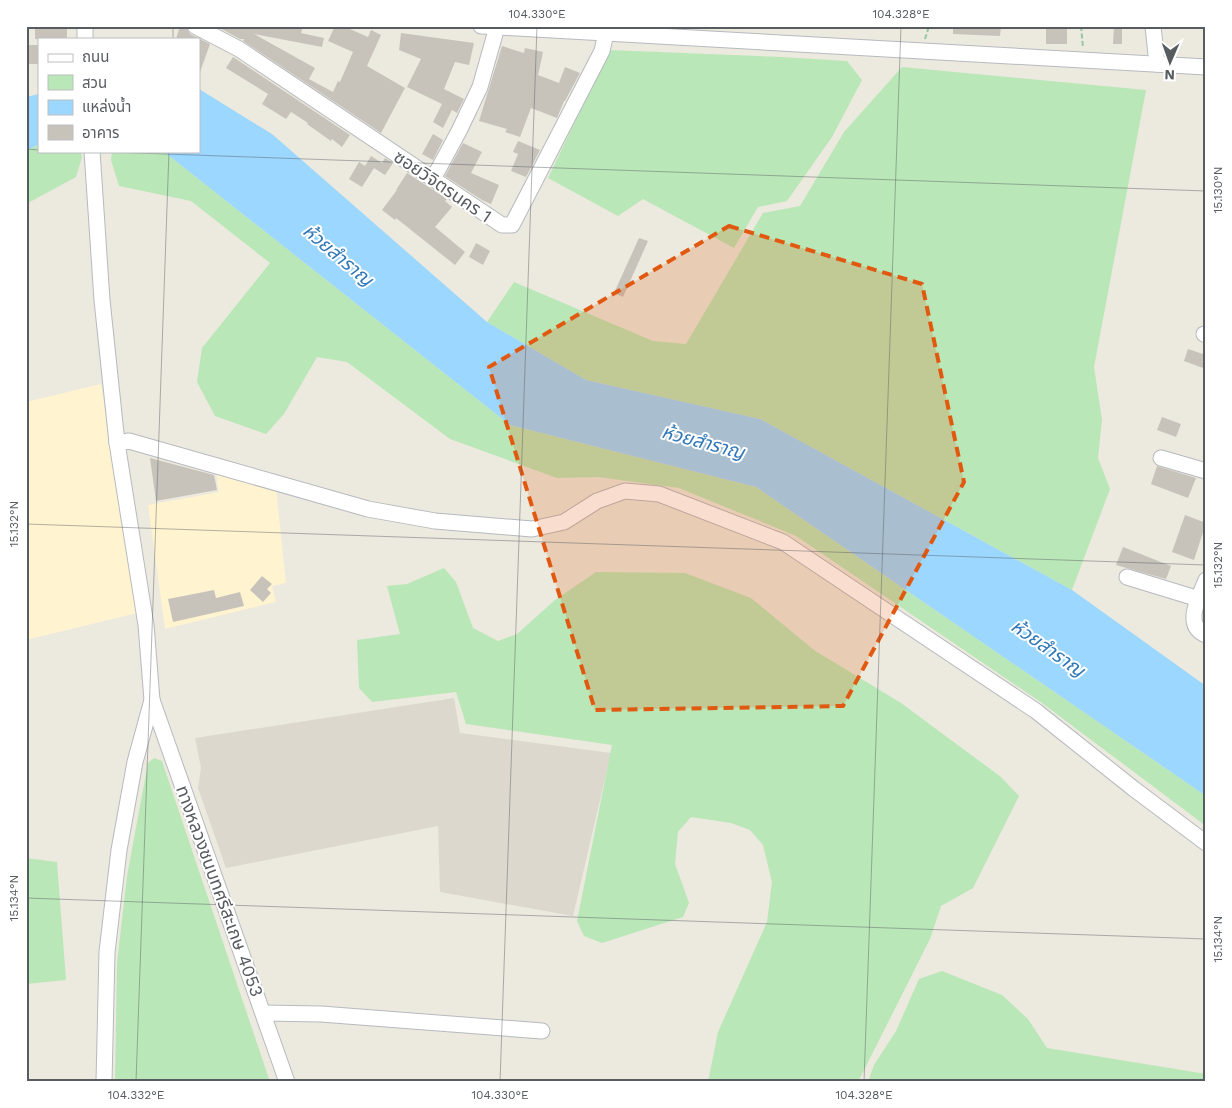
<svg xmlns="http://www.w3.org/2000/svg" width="1232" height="1108" font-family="'Work Sans','Noto Sans Thai',sans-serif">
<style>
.commercial{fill:#fff3d0}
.education{fill:#dcd8cd}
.green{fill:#b9e7b7}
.water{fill:#9bd7ff}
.building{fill:#c7c3bb}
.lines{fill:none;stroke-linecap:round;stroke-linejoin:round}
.minor-casing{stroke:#b6babf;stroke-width:17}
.path{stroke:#91c89e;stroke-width:2;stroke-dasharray:5 2.5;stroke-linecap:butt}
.minor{stroke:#fff;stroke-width:15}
.marked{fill:#e15910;fill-opacity:0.2;stroke:#e15910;stroke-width:4;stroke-dasharray:10 6;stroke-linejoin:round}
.ticks{fill:none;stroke:#575c61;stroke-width:1;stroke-opacity:0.45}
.labels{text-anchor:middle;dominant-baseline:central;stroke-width:4;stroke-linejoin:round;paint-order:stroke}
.street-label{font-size:18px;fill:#575c61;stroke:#fff}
.water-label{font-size:19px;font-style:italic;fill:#3178b8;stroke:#fff}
.neatline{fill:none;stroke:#575c61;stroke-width:2}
.ticks-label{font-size:12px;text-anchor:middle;fill:#575c61}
</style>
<rect width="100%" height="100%" fill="#ece9de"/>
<g class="commercial">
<path d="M101,384L137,613L26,640V402Z"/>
<path d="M216,472L276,488L286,583L272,586L276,602L165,629L148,505L219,492Z"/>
</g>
<path class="education" d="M454,698L460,733L611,753L573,916L440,892L438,826L226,868L198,788L201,768L195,738Z"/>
<g class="green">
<path d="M609,50L781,57L847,61L862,80L832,137L787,201L758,207L734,248L643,199L618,216L548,178Z"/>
<path d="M902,67L1146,90L1094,367L1102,420L1098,458L1110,489L1072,590L760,419L586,380L487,322L514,282L653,341L686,344L763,213L800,206L844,132Z"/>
<path d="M39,144V151H80L82,157L76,177L26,204V151Z"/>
<path d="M112,151H163L510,425L756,487L1206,796V826L1042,703L796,536L679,488L598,477L557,478L450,439L347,362L317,357L284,414L266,434L215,416L197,382L202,348L270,263L191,201L119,186L111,160Z"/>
<path d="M444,568L456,582L473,628L498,641L517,634L555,600L596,572L685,573L751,598L814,650L901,703L1001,777L1019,796L973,888L941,906L930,939L858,1082H708L718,1032L767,922L772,882L763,845L750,830L731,823L691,817L678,832L675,864L689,903L683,917L602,943L584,936L577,921L612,745L466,724L456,692L372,702L359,688L357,640L400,634L387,586L407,584Z"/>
<path d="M154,758L162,761L270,1082H115L117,963L127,876L148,763Z"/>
<path d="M26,858L57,862L66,980L26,984Z"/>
<path d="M942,971L1002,995L1028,1019L1047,1048L1206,1074V1082H868L874,1065L896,1031L919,979Z"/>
</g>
<g class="water">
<path d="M199,89L272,134L487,322L586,380L760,419L1072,590L1206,686V796L756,487L510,425L163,151H199Z"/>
<path d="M39,94V144L26,151V97Z"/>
</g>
<g class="building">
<rect x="35" y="26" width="32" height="13"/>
<path d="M180,26H186L190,34L210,44L200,72H199V39H176Z"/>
<path d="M216,26H303L301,33L324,38L322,47L254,34L315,68L309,79L333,92L338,81L340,82L353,52L328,41L335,26H343L368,37L371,30L381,35L367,66L405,88L381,133L243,41L244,39H240Z"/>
<path d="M953,26H1001L1000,36L953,34Z"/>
<rect x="1046" y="26" width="21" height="18"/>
<path d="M1114,26H1122V44H1113Z"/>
<path d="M401,33L474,43L469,65L455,62L444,89L464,99L457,113L452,110L443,128L433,122L442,104L407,87L421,59L399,50Z"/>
<rect x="26" y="45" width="13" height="19"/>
<path d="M502,46L524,53L525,48L543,52L538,75L559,83L565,67L580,73L565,101H564L557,118L531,108L520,137L505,132L507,129L479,121Z"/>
<path d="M233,57L350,135L342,147L332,139L331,141L307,124L308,123L291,112L286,119L262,104L268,94L226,68Z"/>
<path d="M433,134L443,140L433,160L422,154Z"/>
<path d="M518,141L540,150L526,177L511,171L518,154L513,152Z"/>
<path d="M463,143L482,152L471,173L499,185L491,204L482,200L445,176Z"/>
<path d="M371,156L382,163L385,158L393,163L385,175L374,168L362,187L349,179L359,162L365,166Z"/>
<path d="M407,173L447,199L445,201L452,207L435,227L465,252L455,265L396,218L395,220L382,210L397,190H396Z"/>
<path d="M639,238L648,241L623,297L614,293Z"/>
<path d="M476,243L490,251L483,265L469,257Z"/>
<path d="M1188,349L1206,355L1203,368L1184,361Z"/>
<path d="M1162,417L1181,424L1176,437L1157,430Z"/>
<path d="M150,458L214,475L217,490L156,501Z"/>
<path d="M1157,466L1196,478L1188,498L1151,484Z"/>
<path d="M1185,515L1206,523L1194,560L1172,552Z"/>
<path d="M1123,547L1171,566L1166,579L1116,565Z"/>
<path d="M262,576L272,584L267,589L271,593L263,602L250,590Z"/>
<path d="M214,590L216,598L240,592L244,606L173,622L168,599Z"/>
</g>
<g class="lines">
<defs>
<g id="minor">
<path d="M195,26L239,49L502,225H512L602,51L606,33"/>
<path d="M481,26L1206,67"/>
<path d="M1153,26L1157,64"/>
<path d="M85,39V26"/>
<path d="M92,151L102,300L117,443L146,625L152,700L135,762L119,850L107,952L104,1082"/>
<path d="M433,179L459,131L480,87L497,27"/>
<path d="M1204,334L1206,335"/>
<path d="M117,443L129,441L368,509L435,521L532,529L564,522L597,501L625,491L659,494L783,542L1036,711L1134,789L1206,843"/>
<path d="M1161,458L1206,471"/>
<path d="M1127,577L1199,599"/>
<path d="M1206,580C1200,596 1182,625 1206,635"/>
<path d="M152,700L287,1082"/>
<path d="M263,1013L321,1014L542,1031"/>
</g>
</defs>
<use href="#minor" class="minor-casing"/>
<g class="path">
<path d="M1081,26L1083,48"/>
<path d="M925,39L929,26"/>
</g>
<use href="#minor" class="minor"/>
</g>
<path class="marked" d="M729,226L922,284L964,482L843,706L595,710L489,367Z"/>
<path class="ticks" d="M173,39V26M26,149L39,150M81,151L1206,191M26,524L1206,565M26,898L1206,939M136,1082L169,151M500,1082L537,26M864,1082L901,26"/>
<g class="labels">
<g class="street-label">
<text transform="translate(443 186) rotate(34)">ซอยวิจิตรนคร 1</text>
<text transform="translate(220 891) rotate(70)">ทางหลวงชนบทศรีสะเกษ 4053</text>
</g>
<g class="water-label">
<text transform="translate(338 255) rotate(40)">ห้วยสำราญ</text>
<text transform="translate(703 442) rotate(15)">ห้วยสำราญ</text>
<text transform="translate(1048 648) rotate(35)">ห้วยสำราญ</text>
</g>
</g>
<rect width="1232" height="1108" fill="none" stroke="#ffffff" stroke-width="55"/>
<rect x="38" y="38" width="162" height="115" fill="#ffffff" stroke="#bcbec0"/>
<rect x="48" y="54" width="25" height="8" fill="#ffffff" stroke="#bcbec0"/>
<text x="82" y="62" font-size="15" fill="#575c61">ถนน</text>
<rect x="48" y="75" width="25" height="15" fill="#b9e7b7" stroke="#bcbec0"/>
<text x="82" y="88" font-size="15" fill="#575c61">สวน</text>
<rect x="48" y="100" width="25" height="15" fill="#9bd7ff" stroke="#bcbec0"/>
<text x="82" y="112" font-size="15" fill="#575c61">แหล่งน้ำ</text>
<rect x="48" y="125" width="25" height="15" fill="#c7c3bb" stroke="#bcbec0"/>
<text x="82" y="138" font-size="15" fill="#575c61">อาคาร</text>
<g transform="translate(1170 62) rotate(182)" stroke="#ffffff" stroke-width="4" paint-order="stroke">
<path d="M0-4L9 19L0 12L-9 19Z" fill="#575c61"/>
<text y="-8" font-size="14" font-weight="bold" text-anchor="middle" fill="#575c61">N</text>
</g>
<rect x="28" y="28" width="1176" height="1052" class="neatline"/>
<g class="ticks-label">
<text x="537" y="18">104.330°E</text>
<text x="901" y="18">104.328°E</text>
<text transform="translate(1218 190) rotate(-90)" y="4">15.130°N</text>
<text transform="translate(14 524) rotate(-90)" y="4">15.132°N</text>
<text transform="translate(1218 565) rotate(-90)" y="4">15.132°N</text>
<text transform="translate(14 898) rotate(-90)" y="4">15.134°N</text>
<text transform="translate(1218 939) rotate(-90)" y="4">15.134°N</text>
<text x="136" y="1099">104.332°E</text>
<text x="500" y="1099">104.330°E</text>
<text x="864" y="1099">104.328°E</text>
</g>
</svg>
